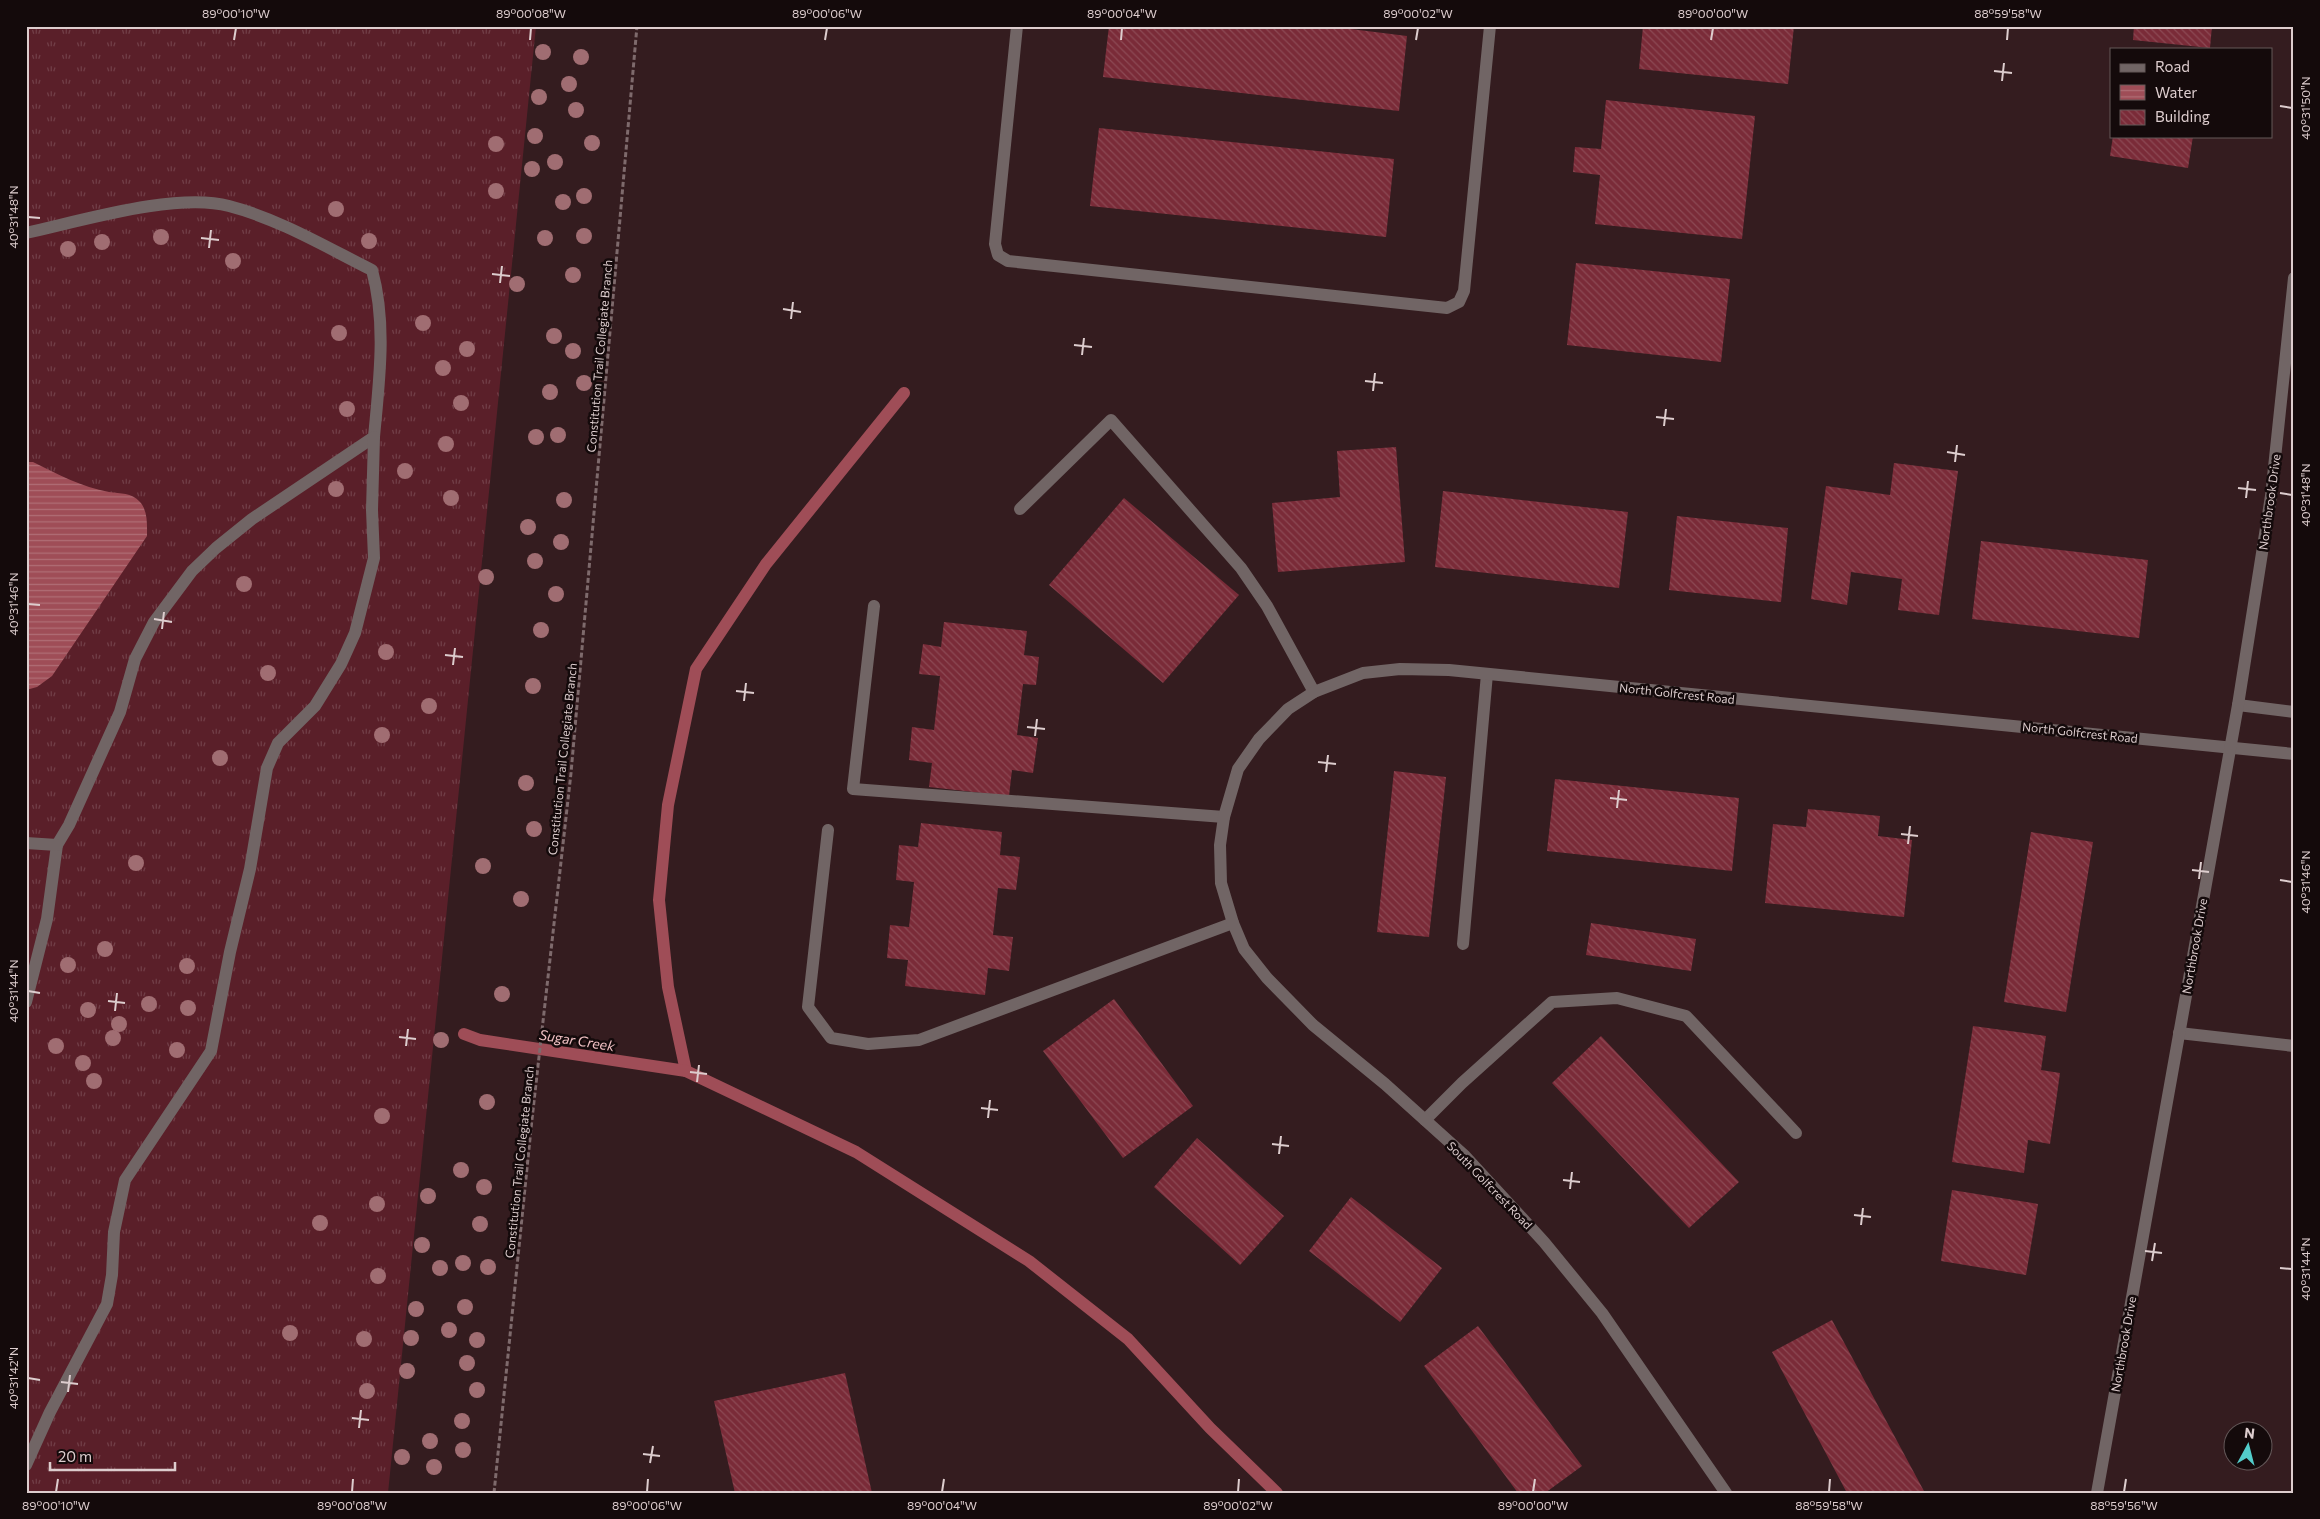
<svg xmlns="http://www.w3.org/2000/svg" width="2320" height="1519" font-family="Commissioner,sans-serif">
<style>
.grass{fill:url(#grass-tufts)}
.water{fill:url(#water-rules)}
.lines{fill:none;stroke-linecap:round;stroke-linejoin:round}
.stream{stroke:#9f4d57;stroke-width:12}
.building{fill:url(#building-back-hatch)}
.path{stroke:#7e6a6c;stroke-width:3;stroke-dasharray:5 2.5;stroke-linecap:butt}
.minor{stroke:#716565;stroke-width:12}
.tree{fill:#a06d72}
.ticks{fill:none;stroke:#ddcdce;stroke-width:2}
.labels{text-anchor:middle;dominant-baseline:central;stroke-width:5;stroke-linejoin:round;paint-order:stroke}
.street-label{font-size:12px;fill:#ddcdce;stroke:#140a0b}
.water-label{font-size:14px;font-style:italic;fill:#f1c1c4;stroke:#140a0b}
.neatline{fill:none;stroke:#ddcdce;stroke-width:2}
.ticks-label{font-size:12px;text-anchor:middle;fill:#ddcdce}
</style>
<defs>
<pattern id="grass-tufts" width="24" height="20" patternUnits="userSpaceOnUse" patternTransform="scale(1.25)"><rect width="24" height="20" fill="#5a1f29"/><path d="M3 7l-1-3M5 7V3M7 7l1-3M15 17l-1-3M17 17v-4M19 17l1-3" fill="none" stroke="#713e47"/></pattern>
<pattern id="water-rules" width="6" height="5" patternUnits="userSpaceOnUse" patternTransform="scale(1.25)"><rect width="6" height="5" fill="#9f4d57"/><path d="M0 2.5h6" fill="none" stroke="#b06e76"/></pattern>
<pattern id="building-back-hatch" width="6" height="6" patternUnits="userSpaceOnUse" patternTransform="scale(1.25)"><rect width="6" height="6" fill="#7a2b38"/><path d="M-1 5l2 2M0 0l6 6M5-1l2 2" fill="none" stroke="#8c4954"/></pattern>
</defs>
<rect width="100%" height="100%" fill="#341c1f"/>
<path class="grass" d="M26,26H536L388,1493H26Z"/>
<path class="water" d="M26,462H33C57,474 82,487 109,492C121,494 131,492 140,502C148,511 147,525 147,536L52,676L37,687L26,690Z"/>
<g class="lines">
<g class="stream">
<path d="M904,393L766,564L696,669L668,805L659,900L668,987L686,1071L856,1152L1029,1261L1128,1339L1210,1428L1277,1493"/>
<path d="M464,1034L480,1040L686,1071"/>
</g>
</g>
<g class="building">
<path d="M1109,26H1327L1407,36L1399,111L1103,77Z"/>
<path d="M1643,26H1794L1788,84L1639,69Z"/>
<path d="M2134,26H2212L2210,48L2133,40Z"/>
<path d="M1606,100L1755,116L1742,239L1595,224L1600,175L1573,172L1575,147L1601,149Z"/>
<path d="M1099,128L1394,159L1386,237L1090,206Z"/>
<path d="M2113,136H2193L2188,168L2110,156Z"/>
<path d="M1576,263L1730,279L1721,362L1567,345Z"/>
<path d="M1396,447L1405,562L1278,572L1272,503L1340,497L1337,451Z"/>
<path d="M1894,463L1958,471L1939,615L1898,610L1902,579L1851,572L1847,605L1811,599L1826,486L1890,495Z"/>
<path d="M1443,491L1628,512L1619,588L1435,567Z"/>
<path d="M1124,498L1239,595L1163,683L1049,585Z"/>
<path d="M1677,516L1788,528L1781,602L1669,590Z"/>
<path d="M1981,541L2148,560L2139,638L1972,619Z"/>
<path d="M944,622L1027,631L1024,655L1039,657L1036,685L1023,684L1017,735L1038,738L1033,773L1012,770L1009,796L929,787L932,763L909,760L912,727L934,730L940,676L919,674L923,644L941,647Z"/>
<path d="M1394,771L1446,777L1429,937L1377,932Z"/>
<path d="M1555,779L1739,798L1732,871L1547,851Z"/>
<path d="M1808,809L1880,816L1878,836L1912,840L1904,917L1765,903L1773,824L1806,827Z"/>
<path d="M921,823L1002,832L1000,855L1020,857L1016,890L998,888L993,935L1013,937L1009,971L988,968L985,995L905,986L908,960L887,958L890,925L909,927L914,882L896,880L899,845L918,847Z"/>
<path d="M2031,832L2093,842L2066,1012L2004,1002Z"/>
<path d="M1591,923L1696,939L1691,971L1586,955Z"/>
<path d="M1114,999L1193,1106L1123,1158L1043,1051Z"/>
<path d="M1973,1026L2046,1036L2041,1070L2060,1073L2050,1144L2028,1140L2024,1173L1952,1162Z"/>
<path d="M1601,1036L1739,1182L1689,1228L1552,1083Z"/>
<path d="M1197,1138L1284,1216L1240,1265L1154,1187Z"/>
<path d="M1952,1190L2038,1204L2026,1275L1941,1261Z"/>
<path d="M1351,1197L1442,1268L1400,1322L1309,1251Z"/>
<path d="M1832,1320L1925,1493H1847L1772,1352Z"/>
<path d="M1478,1326L1582,1466L1545,1493H1518L1424,1366Z"/>
<path d="M845,1373L872,1493H735L714,1401Z"/>
</g>
<g class="lines">
<path class="path" d="M494,1493L532,1119L571,773L637,26"/>
<g class="minor">
<path d="M1017,26L995,244L998,255L1008,261L1447,308L1459,302L1464,291L1490,26"/>
<path d="M26,233C81,221 176,192 229,206C279,219 326,247 372,270C387,324 379,382 374,437L252,519L216,548L192,571L154,622L135,659L120,712L69,825L57,845L47,919L26,1002"/>
<path d="M1020,509L1111,420L1241,568L1267,606L1314,692"/>
<path d="M874,606L853,789L1224,817"/>
<path d="M2238,705L2294,712"/>
<path d="M828,830L808,1007L831,1038L868,1044L919,1040L1233,923"/>
<path d="M26,843L57,845"/>
<path d="M1463,944L1487,674"/>
<path d="M2179,1033L2294,1046"/>
<path d="M1425,1120L1462,1083L1552,1002L1617,998L1686,1016L1796,1133"/>
<path d="M26,1465L50,1412L107,1304L112,1275L114,1232L125,1180L211,1051L230,952L250,869L267,768L278,743L315,706L341,664L355,633L374,558L372,510L374,437"/>
<path d="M1726,1493L1602,1313L1544,1242L1465,1156L1385,1084L1313,1025L1267,978L1244,949L1233,923L1221,883L1220,845L1224,817L1238,769L1259,739L1288,709L1314,692L1363,673L1400,669L1449,670L2294,754"/>
<path d="M2097,1493L2238,705L2271,496L2294,278"/>
</g>
</g>
<g class="tree">
<circle cx="543" cy="52" r="8"/>
<circle cx="581" cy="57" r="8"/>
<circle cx="569" cy="84" r="8"/>
<circle cx="539" cy="97" r="8"/>
<circle cx="576" cy="110" r="8"/>
<circle cx="535" cy="136" r="8"/>
<circle cx="592" cy="143" r="8"/>
<circle cx="496" cy="144" r="8"/>
<circle cx="555" cy="162" r="8"/>
<circle cx="532" cy="169" r="8"/>
<circle cx="496" cy="191" r="8"/>
<circle cx="584" cy="196" r="8"/>
<circle cx="563" cy="202" r="8"/>
<circle cx="336" cy="209" r="8"/>
<circle cx="584" cy="236" r="8"/>
<circle cx="161" cy="237" r="8"/>
<circle cx="545" cy="238" r="8"/>
<circle cx="369" cy="241" r="8"/>
<circle cx="102" cy="242" r="8"/>
<circle cx="68" cy="249" r="8"/>
<circle cx="233" cy="261" r="8"/>
<circle cx="573" cy="275" r="8"/>
<circle cx="517" cy="284" r="8"/>
<circle cx="423" cy="323" r="8"/>
<circle cx="339" cy="333" r="8"/>
<circle cx="554" cy="336" r="8"/>
<circle cx="467" cy="349" r="8"/>
<circle cx="573" cy="351" r="8"/>
<circle cx="443" cy="368" r="8"/>
<circle cx="584" cy="383" r="8"/>
<circle cx="550" cy="392" r="8"/>
<circle cx="461" cy="403" r="8"/>
<circle cx="347" cy="409" r="8"/>
<circle cx="558" cy="435" r="8"/>
<circle cx="536" cy="437" r="8"/>
<circle cx="446" cy="444" r="8"/>
<circle cx="405" cy="471" r="8"/>
<circle cx="336" cy="489" r="8"/>
<circle cx="451" cy="498" r="8"/>
<circle cx="564" cy="500" r="8"/>
<circle cx="528" cy="527" r="8"/>
<circle cx="561" cy="542" r="8"/>
<circle cx="535" cy="561" r="8"/>
<circle cx="486" cy="577" r="8"/>
<circle cx="244" cy="584" r="8"/>
<circle cx="556" cy="594" r="8"/>
<circle cx="541" cy="630" r="8"/>
<circle cx="386" cy="652" r="8"/>
<circle cx="268" cy="673" r="8"/>
<circle cx="533" cy="686" r="8"/>
<circle cx="429" cy="706" r="8"/>
<circle cx="382" cy="735" r="8"/>
<circle cx="220" cy="758" r="8"/>
<circle cx="526" cy="783" r="8"/>
<circle cx="534" cy="829" r="8"/>
<circle cx="136" cy="863" r="8"/>
<circle cx="483" cy="866" r="8"/>
<circle cx="521" cy="899" r="8"/>
<circle cx="105" cy="949" r="8"/>
<circle cx="68" cy="965" r="8"/>
<circle cx="187" cy="966" r="8"/>
<circle cx="502" cy="994" r="8"/>
<circle cx="149" cy="1004" r="8"/>
<circle cx="188" cy="1008" r="8"/>
<circle cx="88" cy="1010" r="8"/>
<circle cx="119" cy="1024" r="8"/>
<circle cx="113" cy="1038" r="8"/>
<circle cx="441" cy="1040" r="8"/>
<circle cx="56" cy="1046" r="8"/>
<circle cx="177" cy="1050" r="8"/>
<circle cx="83" cy="1063" r="8"/>
<circle cx="94" cy="1081" r="8"/>
<circle cx="487" cy="1102" r="8"/>
<circle cx="382" cy="1116" r="8"/>
<circle cx="461" cy="1170" r="8"/>
<circle cx="484" cy="1187" r="8"/>
<circle cx="428" cy="1196" r="8"/>
<circle cx="377" cy="1204" r="8"/>
<circle cx="320" cy="1223" r="8"/>
<circle cx="480" cy="1224" r="8"/>
<circle cx="422" cy="1245" r="8"/>
<circle cx="463" cy="1263" r="8"/>
<circle cx="488" cy="1267" r="8"/>
<circle cx="440" cy="1268" r="8"/>
<circle cx="378" cy="1276" r="8"/>
<circle cx="465" cy="1307" r="8"/>
<circle cx="416" cy="1309" r="8"/>
<circle cx="449" cy="1330" r="8"/>
<circle cx="290" cy="1333" r="8"/>
<circle cx="411" cy="1338" r="8"/>
<circle cx="364" cy="1339" r="8"/>
<circle cx="477" cy="1340" r="8"/>
<circle cx="467" cy="1363" r="8"/>
<circle cx="407" cy="1371" r="8"/>
<circle cx="477" cy="1390" r="8"/>
<circle cx="367" cy="1391" r="8"/>
<circle cx="462" cy="1421" r="8"/>
<circle cx="430" cy="1441" r="8"/>
<circle cx="463" cy="1450" r="8"/>
<circle cx="402" cy="1457" r="8"/>
<circle cx="434" cy="1467" r="8"/>
</g>
<path class="ticks" d="M234,40L236,28M530,40L531,28M825,40L827,28M1121,40L1122,28M1416,40L1418,28M1711,40L1713,28M2007,40L2008,28M1994,71L2012,73M2002,81L2004,63M2280,106L2292,108M28,217L40,218M201,238L219,240M209,248L211,230M492,274L510,276M500,283L502,266M783,309L801,312M791,319L793,302M1074,345L1092,347M1082,355L1084,338M1365,381L1383,383M1373,391L1375,373M1656,417L1674,419M1664,426L1666,409M1947,452L1965,455M1955,462L1957,445M2238,488L2256,490M2280,493L2292,495M2246,498L2248,481M28,604L40,605M154,619L172,622M162,629L164,612M445,655L463,657M453,665L455,648M736,691L754,693M744,701L746,683M1027,727L1045,729M1035,736L1037,719M1318,762L1336,764M1326,772L1328,755M1610,798L1627,800M1617,808L1619,790M1901,834L1918,836M1908,844L1910,826M2192,870L2209,872M2199,879L2201,862M2280,880L2292,882M28,991L40,993M108,1001L125,1003M115,1011L117,993M399,1037L416,1039M406,1046L408,1029M690,1072L707,1074M697,1082L699,1065M981,1108L998,1110M988,1118L990,1100M1272,1144L1289,1146M1279,1154L1281,1136M1563,1180L1580,1182M1570,1189L1572,1172M1854,1215L1871,1217M1861,1225L1863,1208M2145,1251L2162,1253M2152,1261L2155,1243M2280,1268L2292,1269M28,1378L40,1380M61,1382L78,1384M68,1392L70,1375M352,1418L369,1420M359,1428L361,1410M643,1454L660,1456M650,1463L653,1446M56,1492L58,1479M352,1492L353,1479M647,1492L648,1479M942,1492L944,1479M1238,1492L1239,1479M1533,1492L1535,1479M1829,1492L1830,1479M2124,1492L2126,1479"/>
<g class="labels">
<g class="street-label">
<text transform="translate(599 356) rotate(-85)">Constitution Trail Collegiate Branch</text>
<text transform="translate(2269 502) rotate(-82)">Northbrook Drive</text>
<text transform="translate(1677 693) rotate(6)">North Golfcrest Road</text>
<text transform="translate(2080 732) rotate(6)">North Golfcrest Road</text>
<text transform="translate(562 759) rotate(-84)">Constitution Trail Collegiate Branch</text>
<text transform="translate(2194 946) rotate(-80)">Northbrook Drive</text>
<text transform="translate(519 1162) rotate(-84)">Constitution Trail Collegiate Branch</text>
<text transform="translate(1490 1185) rotate(46)">South Golfcrest Road</text>
<text transform="translate(2123 1344) rotate(-80)">Northbrook Drive</text>
</g>
<g class="water-label">
<text transform="translate(577 1040) rotate(9)">Sugar Creek</text>
</g>
</g>
<rect width="2320" height="1519" fill="none" stroke="#140a0b" stroke-width="55"/>
<rect x="2110" y="48" width="162" height="90" fill="#140a0b" stroke="#645859"/>
<rect x="2120" y="64" width="25" height="8" fill="#716565" stroke="#645859"/>
<text x="2155" y="72" font-size="15" fill="#ddcdce">Road</text>
<rect x="2120" y="85" width="25" height="15" fill="url(#water-rules)" stroke="#645859"/>
<text x="2155" y="98" font-size="15" fill="#ddcdce">Water</text>
<rect x="2120" y="110" width="25" height="15" fill="url(#building-back-hatch)" stroke="#645859"/>
<text x="2155" y="122" font-size="15" fill="#ddcdce">Building</text>
<g transform="translate(2248 1446) rotate(7)"><circle r="24" fill="#140a0b" stroke="#645859"/>
<path d="M0-4L9 19L0 12L-9 19Z" fill="#53cdcb"/>
<text y="-8" font-size="14" font-weight="bold" text-anchor="middle" fill="#ddcdce">N</text>
</g>
<path d="M50 1462v8h125v-8" fill="none" stroke="#ddcdce" stroke-width="2.5"/>
<text x="58" y="1462" font-size="15" fill="#ddcdce" stroke="#140a0b" stroke-width="4" paint-order="stroke">20 m</text>
<rect x="28" y="28" width="2264" height="1464" class="neatline"/>
<g class="ticks-label">
<text x="236" y="18">89°00'10"W</text>
<text x="531" y="18">89°00'08"W</text>
<text x="827" y="18">89°00'06"W</text>
<text x="1122" y="18">89°00'04"W</text>
<text x="1418" y="18">89°00'02"W</text>
<text x="1713" y="18">89°00'00"W</text>
<text x="2008" y="18">88°59'58"W</text>
<text transform="translate(2306 108) rotate(-90)" y="4">40°31'50"N</text>
<text transform="translate(14 217) rotate(-90)" y="4">40°31'48"N</text>
<text transform="translate(2306 495) rotate(-90)" y="4">40°31'48"N</text>
<text transform="translate(14 604) rotate(-90)" y="4">40°31'46"N</text>
<text transform="translate(2306 882) rotate(-90)" y="4">40°31'46"N</text>
<text transform="translate(14 991) rotate(-90)" y="4">40°31'44"N</text>
<text transform="translate(2306 1269) rotate(-90)" y="4">40°31'44"N</text>
<text transform="translate(14 1378) rotate(-90)" y="4">40°31'42"N</text>
<text x="56" y="1510">89°00'10"W</text>
<text x="352" y="1510">89°00'08"W</text>
<text x="647" y="1510">89°00'06"W</text>
<text x="942" y="1510">89°00'04"W</text>
<text x="1238" y="1510">89°00'02"W</text>
<text x="1533" y="1510">89°00'00"W</text>
<text x="1829" y="1510">88°59'58"W</text>
<text x="2124" y="1510">88°59'56"W</text>
</g>
</svg>
